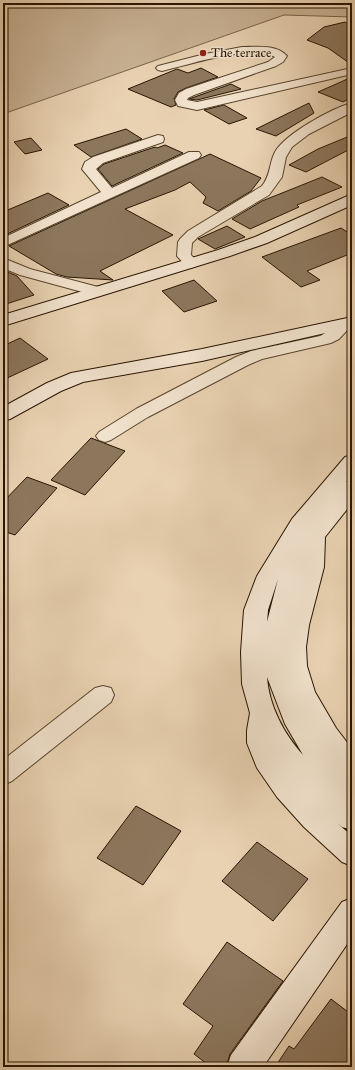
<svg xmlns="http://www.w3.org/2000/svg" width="355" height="1070" font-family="'IM FELL Great Primer',serif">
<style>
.green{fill:#c8b294;stroke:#78634a}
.building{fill:#8c775d;stroke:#281400}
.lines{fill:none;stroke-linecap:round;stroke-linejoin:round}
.street-casing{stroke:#58442c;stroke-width:2}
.secondary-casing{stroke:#281400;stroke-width:2}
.street{fill:#f1e2cd;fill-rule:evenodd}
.secondary{fill:#f1e2cd;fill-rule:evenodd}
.poi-dot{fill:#8f2418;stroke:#f1e2cd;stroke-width:1.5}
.labels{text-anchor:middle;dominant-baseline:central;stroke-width:3;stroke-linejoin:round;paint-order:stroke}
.far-poi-label{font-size:13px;fill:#281400;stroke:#f1e2cd;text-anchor:start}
</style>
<rect width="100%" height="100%" fill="#e9d2b2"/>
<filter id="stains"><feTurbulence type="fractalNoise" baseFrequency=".005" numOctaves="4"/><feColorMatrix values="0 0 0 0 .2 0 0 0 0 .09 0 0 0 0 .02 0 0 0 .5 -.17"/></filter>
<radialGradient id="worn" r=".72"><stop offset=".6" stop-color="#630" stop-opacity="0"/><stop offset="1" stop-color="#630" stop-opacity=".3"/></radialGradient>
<path class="green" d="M3,3H352V17L284,15L3,114Z"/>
<g class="building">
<path d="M345,22L352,27V65L328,48L307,40L324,27Z"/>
<path d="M201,68L218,77L186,88L178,92L174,99L176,105L171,107L128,89L177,69L188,73Z"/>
<path d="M352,77V97L343,102L318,92Z"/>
<path d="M231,84L241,89L197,100L189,99Z"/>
<path d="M309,103L314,113L276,136L256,129Z"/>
<path d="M224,105L247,118L229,124L204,110Z"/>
<path d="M126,129L142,139L91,157L74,145Z"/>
<path d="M352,135V148L306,172L289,165L318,149Z"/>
<path d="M31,138L42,150L25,154L14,142Z"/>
<path d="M165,145L183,153L112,186L98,169L104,164L155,147L157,148Z"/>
<path d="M210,154L261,178L251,191L218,211L203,203L206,197L190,182L175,190L125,209L173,235L100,271L113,280L67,277L56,274L9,246Z"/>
<path d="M322,177L342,187L297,205L299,207L250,229L232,219L262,201Z"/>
<path d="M48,193L69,205L3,236V212Z"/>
<path d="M227,226L245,237L215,249L198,239Z"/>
<path d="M341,228L352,235V253L307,271L320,280L301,287L262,257Z"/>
<path d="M3,270L17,276L34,295L3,305Z"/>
<path d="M194,280L217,301L184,312L162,291Z"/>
<path d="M20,338L48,359L3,380V346Z"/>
<path d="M91,438L125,451L85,495L51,480Z"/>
<path d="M27,477L57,488L15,535L3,531V502Z"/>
<path d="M136,806L181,831L143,885L97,858Z"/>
<path d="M257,842L308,879L273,921L222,881Z"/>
<path d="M227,942L283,981L230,1054L226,1067H211L194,1054L213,1026L183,1004Z"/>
<path d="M331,999L352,1015V1067H275L289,1046L294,1049Z"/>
</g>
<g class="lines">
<defs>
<g id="street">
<path d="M242,47C256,47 277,44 287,56L283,62L276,66L194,95L188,98L187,100L197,102L352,68V74L197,110L178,106L175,100L179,93L186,89L268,62L275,57C251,44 188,65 162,71L158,70L156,68L158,66L205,54Z"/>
<path d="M352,103V112L309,134L292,147L286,157L282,177L269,195L198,237L192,243L191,255L199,263L196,266L191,268L186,266L177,256L178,242L180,239L188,231L262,186C271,175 269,163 275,152C285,134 332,108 352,103Z"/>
<path d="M158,135L163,136L164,139L163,142L103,163L96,169L112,188L189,152H199L201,155L199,158L3,247V238L101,192L82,169L85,162L93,157Z"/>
<path d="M3,258L30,269L102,288L105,291L102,294L97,296L20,275L3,268Z"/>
<path d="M344,320L350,322L352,325L339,339L331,343L262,359L248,365L148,417L111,440L105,442L99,440L96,436L99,432L136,409L236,357L251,351L320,336C329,332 334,323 344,320Z"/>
<path d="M103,686L111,688L114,695L111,702L12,781L3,785V760L95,688Z"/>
</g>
<g id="secondary">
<path d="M352,194V205L267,243L230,256L3,326V315L218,250L255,237Z"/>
<path d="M352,317V327L202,361L83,382L61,391L10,419L3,421V407L47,383L71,373L202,349Z"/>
<path d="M352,455V476L346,482L352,481V503L325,537L324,567L309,625L306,647L307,666L315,692L336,728L352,749V830L342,827L337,823L352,836V866L342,862L304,827L277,797L257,768L247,743V730L250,713L242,684L241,652L244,610L257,576L292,519L345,457ZM278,579L267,622L268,610ZM267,677L285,724L303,755C284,734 269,706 267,677Z"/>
<path d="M352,898V937L263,1067H227L231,1055L342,902Z"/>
</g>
</defs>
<use href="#street" class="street-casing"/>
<use href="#secondary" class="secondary-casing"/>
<use href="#street" class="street"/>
<use href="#secondary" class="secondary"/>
</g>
<circle class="poi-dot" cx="203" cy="53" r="4"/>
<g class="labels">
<g class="far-poi-label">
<text x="211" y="53">The terrace</text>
</g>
</g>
<rect width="355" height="1070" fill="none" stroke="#e9d2b2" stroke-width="16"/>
<rect x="4" y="4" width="347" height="1062" fill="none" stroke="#281400" stroke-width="2"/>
<rect x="8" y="8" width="339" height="1054" fill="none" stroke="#281400"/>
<rect width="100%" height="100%" filter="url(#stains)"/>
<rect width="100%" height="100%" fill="url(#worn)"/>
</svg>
